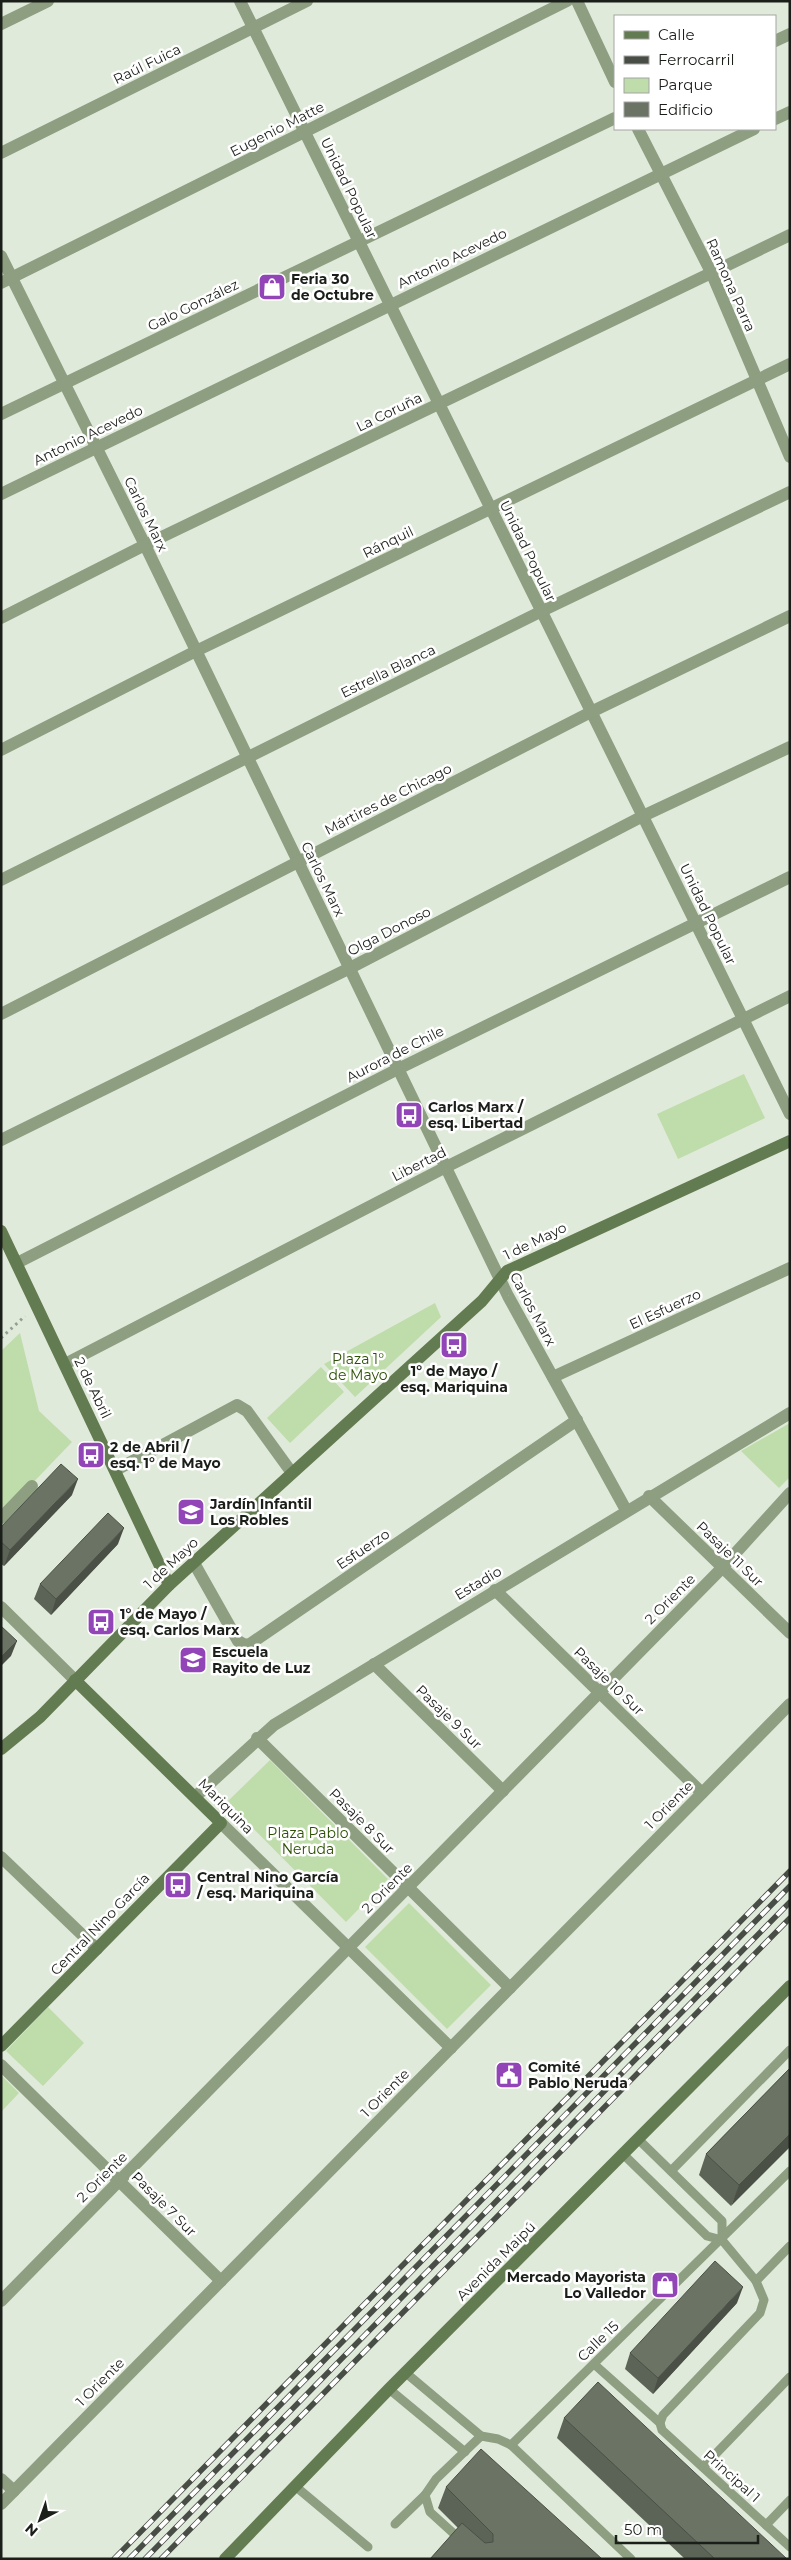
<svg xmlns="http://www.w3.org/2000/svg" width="791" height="2560" font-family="Montserrat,sans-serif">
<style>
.green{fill:#bfdcab}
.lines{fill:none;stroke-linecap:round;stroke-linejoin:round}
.path{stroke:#969e92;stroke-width:3;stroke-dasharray:2.5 4;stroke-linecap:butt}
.lane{stroke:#8d9e81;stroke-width:9}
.street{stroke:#8d9e81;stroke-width:12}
.secondary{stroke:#627b51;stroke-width:12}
.rail-casing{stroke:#484d45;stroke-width:5.5}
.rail{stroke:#fff;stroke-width:4;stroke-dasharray:11;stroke-linecap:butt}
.wall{fill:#5c6357}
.shaded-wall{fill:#4b5047}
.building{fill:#6b7365;stroke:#4b5047}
.labels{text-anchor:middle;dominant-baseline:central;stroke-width:5;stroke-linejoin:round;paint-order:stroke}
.street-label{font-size:14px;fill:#1b1f19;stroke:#fff}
.poi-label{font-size:14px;font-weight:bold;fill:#1b1f19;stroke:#fff;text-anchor:start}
.park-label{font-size:14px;fill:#2c4f03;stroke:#fff}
</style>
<rect width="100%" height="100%" fill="#e0eada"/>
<g class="green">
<path d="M744,1074L765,1118L678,1159L657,1114Z"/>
<path d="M435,1303L441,1317L355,1397L324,1364Z"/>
<path d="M20,1333L39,1411L72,1442L1,1516V1351Z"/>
<path d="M321,1367L344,1392L290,1443L267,1418Z"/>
<path d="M790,1423V1477L779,1488L741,1451Z"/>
<path d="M270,1760L388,1879L346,1922L227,1802Z"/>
<path d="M409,1903L491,1985L447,2029L365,1947Z"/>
<path d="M48,2007L84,2043L43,2086L6,2051Z"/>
<path d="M1,2075L19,2093L1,2112Z"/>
</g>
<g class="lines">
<path class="path" d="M1,1338L25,1316"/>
<g class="lane">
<path d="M638,2139L722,2221V2240"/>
<path d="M623,2154L707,2236L722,2240L756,2281"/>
<path d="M671,2171L790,2050"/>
<path d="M594,2364L660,2423L662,2430L790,2547"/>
<path d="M406,2373L481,2436L498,2439L511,2445L631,2559"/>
<path d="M389,2389L465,2452"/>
<path d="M660,2423L663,2415L760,2313L764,2300L756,2281L790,2246"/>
<path d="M511,2445L790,2171"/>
<path d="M703,2467L790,2377"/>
<path d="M295,2486L368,2547"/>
<path d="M395,2524L425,2495"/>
<path d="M766,2525L790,2500"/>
<path d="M462,2541L430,2512L425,2495L436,2479L481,2436"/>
</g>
<g class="street">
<path d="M240,1L790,1114"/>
<path d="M577,1L615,82"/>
<path d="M1,24L48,1"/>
<path d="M775,41L790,34"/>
<path d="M775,119L790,112"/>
<path d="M638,129L711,272L790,457"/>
<path d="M1,153L307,1"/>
<path d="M1,256L145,545L508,1296L626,1510"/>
<path d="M1,283L567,1"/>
<path d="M1,414L615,118"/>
<path d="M1,494L754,129"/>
<path d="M1,618L145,545L790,235"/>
<path d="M1,750L196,651L790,364"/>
<path d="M1,880L542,611L790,492"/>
<path d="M1,1014L591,712L790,616"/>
<path d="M1,1140L350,968L643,816L790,747"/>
<path d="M17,1263L398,1069L790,877"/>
<path d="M65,1364L446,1167L790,996"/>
<path d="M553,1377L790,1268"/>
<path d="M116,1470L237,1405L247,1411L292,1473"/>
<path d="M649,1496L790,1633"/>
<path d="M1,1518L32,1486"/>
<path d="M194,1563L238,1641L245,1645L250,1644L577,1420"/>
<path d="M495,1590L702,1793"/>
<path d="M1,1607L75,1680"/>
<path d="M374,1664L503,1791"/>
<path d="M257,1738L510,1988"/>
<path d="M195,1797L274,1725L790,1413"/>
<path d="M221,1823L451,2048"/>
<path d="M1,1857L97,1949"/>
<path d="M1,2065L221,2281"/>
<path d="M1,2301L722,1568L790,1493"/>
<path d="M1,2479L14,2491"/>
<path d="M1,2504L790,1704"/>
</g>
<g class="secondary">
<path d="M1,1231L169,1585"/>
<path d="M1,1749L40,1717L169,1585L482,1301L507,1271L790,1141"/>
<path d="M1,2046L221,1823L75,1680"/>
<path d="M225,2559L389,2389L790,1986"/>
</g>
<defs>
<g id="rail">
<path d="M114,2559L790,1871"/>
<path d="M129,2559L790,1886"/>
<path d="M145,2559L790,1902"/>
<path d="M161,2559L790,1918"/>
</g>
</defs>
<use href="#rail" class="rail-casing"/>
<use href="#rail" class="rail"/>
</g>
<g class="wall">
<path d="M72,1495L4,1566L1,1564V1527Z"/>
<path d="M118,1544L51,1615L34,1599L40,1584Z"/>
<path d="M790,2068L731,2206L699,2175L706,2154Z"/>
<path d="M737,2303L653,2394L625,2369L630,2353Z"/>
<path d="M564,2418L787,2559H685L557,2438Z"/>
<path d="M446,2487L602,2559H430L458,2528L438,2508Z"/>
</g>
<g class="shaded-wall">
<path d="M78,1479L72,1495L4,1566L10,1550Z"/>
<path d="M124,1528L118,1544L51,1615L56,1599Z"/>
<path d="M17,1641L11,1656L1,1666V1657Z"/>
<path d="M790,2134V2147L731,2206L739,2185Z"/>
<path d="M743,2287L737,2303L653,2394L658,2378Z"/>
</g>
<g class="building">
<path d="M61,1464L78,1479L10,1550L1,1542V1527Z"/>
<path d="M108,1513L124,1528L56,1599L40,1584Z"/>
<path d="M1,1626L17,1641L1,1657Z"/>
<path d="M790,2068V2134L739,2185L706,2154Z"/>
<path d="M715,2261L743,2287L658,2378L630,2353Z"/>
<path d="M598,2382L787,2559H715L564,2418Z"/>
<path d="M481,2449L602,2559H430L462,2523L485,2543L493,2542V2534L446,2487Z"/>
</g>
<defs>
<symbol id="shop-square" viewBox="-11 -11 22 22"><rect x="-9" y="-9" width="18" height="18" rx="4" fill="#9145b6" stroke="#fff"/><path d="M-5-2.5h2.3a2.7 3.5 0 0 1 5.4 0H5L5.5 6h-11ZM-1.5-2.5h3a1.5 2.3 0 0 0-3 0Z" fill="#fff"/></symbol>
<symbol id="bus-square" viewBox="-11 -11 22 22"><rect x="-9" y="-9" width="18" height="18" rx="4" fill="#9145b6" stroke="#fff"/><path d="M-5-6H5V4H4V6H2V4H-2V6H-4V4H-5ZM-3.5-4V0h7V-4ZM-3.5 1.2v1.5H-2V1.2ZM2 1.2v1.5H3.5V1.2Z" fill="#fff"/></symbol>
<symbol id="school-square" viewBox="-11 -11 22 22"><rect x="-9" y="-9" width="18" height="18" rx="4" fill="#9145b6" stroke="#fff"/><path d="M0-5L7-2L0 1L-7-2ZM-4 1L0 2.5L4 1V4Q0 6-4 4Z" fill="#fff"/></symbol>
<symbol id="civic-square" viewBox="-11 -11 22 22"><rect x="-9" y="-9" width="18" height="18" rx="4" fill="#9145b6" stroke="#fff"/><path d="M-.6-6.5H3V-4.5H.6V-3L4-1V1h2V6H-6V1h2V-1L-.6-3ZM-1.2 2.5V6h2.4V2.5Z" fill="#fff"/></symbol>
</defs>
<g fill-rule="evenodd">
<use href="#shop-square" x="256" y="271" width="32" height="32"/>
<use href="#bus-square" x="393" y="1099" width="32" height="32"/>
<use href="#bus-square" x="438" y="1329" width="32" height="32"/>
<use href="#bus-square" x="75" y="1439" width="32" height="32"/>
<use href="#school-square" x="175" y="1496" width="32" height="32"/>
<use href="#bus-square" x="85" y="1606" width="32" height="32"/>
<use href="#school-square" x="177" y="1644" width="32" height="32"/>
<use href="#bus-square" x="162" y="1869" width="32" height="32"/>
<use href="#civic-square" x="493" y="2059" width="32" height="32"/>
<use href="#shop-square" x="649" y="2269" width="32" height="32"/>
</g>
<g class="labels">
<g class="street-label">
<text transform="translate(147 64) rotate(-26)">Raúl Fuica</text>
<text transform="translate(277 129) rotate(-27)">Eugenio Matte</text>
<text transform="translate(349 188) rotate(64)">Unidad Popular</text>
<text transform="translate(452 258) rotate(-26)">Antonio Acevedo</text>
<text transform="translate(731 285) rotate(66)">Ramona Parra</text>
<text transform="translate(193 305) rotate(-26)">Galo González</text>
<text transform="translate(389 412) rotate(-26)">La Coruña</text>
<text transform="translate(88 435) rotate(-26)">Antonio Acevedo</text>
<text transform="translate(146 514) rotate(64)">Carlos Marx</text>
<text transform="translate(388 542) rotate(-26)">Ránquil</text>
<text transform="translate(528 551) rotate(64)">Unidad Popular</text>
<text transform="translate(388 671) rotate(-26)">Estrella Blanca</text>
<text transform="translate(388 799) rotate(-27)">Mártires de Chicago</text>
<text transform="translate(323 879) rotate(64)">Carlos Marx</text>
<text transform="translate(708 914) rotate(64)">Unidad Popular</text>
<text transform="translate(389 931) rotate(-27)">Olga Donoso</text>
<text transform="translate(395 1054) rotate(-27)">Aurora de Chile</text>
<text transform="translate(419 1164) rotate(-27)">Libertad</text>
<text transform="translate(535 1241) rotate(-26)">1 de Mayo</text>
<text transform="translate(533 1309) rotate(62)">Carlos Marx</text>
<text transform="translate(665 1309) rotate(-25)">El Esfuerzo</text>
<text transform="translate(93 1388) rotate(64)">2 de Abril</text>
<text transform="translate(363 1549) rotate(-34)">Esfuerzo</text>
<text transform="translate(730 1554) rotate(44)">Pasaje 11 Sur</text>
<text transform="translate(171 1563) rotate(-43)">1 de Mayo</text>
<text transform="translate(478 1583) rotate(-31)">Estadio</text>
<text transform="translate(670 1599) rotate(-45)">2 Oriente</text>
<text transform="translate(609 1681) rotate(44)">Pasaje 10 Sur</text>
<text transform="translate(449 1717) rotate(44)">Pasaje 9 Sur</text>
<text transform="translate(669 1805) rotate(-45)">1 Oriente</text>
<text transform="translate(226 1806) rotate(45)">Mariquina</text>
<text transform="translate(362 1821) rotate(45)">Pasaje 8 Sur</text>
<text transform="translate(387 1888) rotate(-45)">2 Oriente</text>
<text transform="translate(100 1924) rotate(-46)">Central Nino García</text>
<text transform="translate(385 2093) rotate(-45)">1 Oriente</text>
<text transform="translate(102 2177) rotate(-45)">2 Oriente</text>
<text transform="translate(164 2204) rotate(45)">Pasaje 7 Sur</text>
<text transform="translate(496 2261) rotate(-45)">Avenida Maipú</text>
<text transform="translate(598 2341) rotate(-44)">Calle 15</text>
<text transform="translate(100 2382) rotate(-45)">1 Oriente</text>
<text transform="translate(732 2476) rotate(42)">Principal 1</text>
</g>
<g class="poi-label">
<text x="291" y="279">Feria 30<tspan x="291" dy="16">de Octubre</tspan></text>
<text x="428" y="1107">Carlos Marx /<tspan x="428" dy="16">esq. Libertad</tspan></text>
<text x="454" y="1371" text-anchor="middle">1° de Mayo /<tspan x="454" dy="16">esq. Mariquina</tspan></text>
<text x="110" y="1447">2 de Abril /<tspan x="110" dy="16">esq. 1° de Mayo</tspan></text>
<text x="210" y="1504">Jardín Infantil<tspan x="210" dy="16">Los Robles</tspan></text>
<text x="120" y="1614">1° de Mayo /<tspan x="120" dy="16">esq. Carlos Marx</tspan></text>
<text x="212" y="1652">Escuela<tspan x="212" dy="16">Rayito de Luz</tspan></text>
<text x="197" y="1877">Central Nino García<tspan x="197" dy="16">/ esq. Mariquina</tspan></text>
<text x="528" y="2067">Comité<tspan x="528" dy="16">Pablo Neruda</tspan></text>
<text x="646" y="2277" text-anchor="end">Mercado Mayorista<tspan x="646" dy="16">Lo Valledor</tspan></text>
</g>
<g class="park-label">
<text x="358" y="1359">Plaza 1°<tspan x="358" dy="16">de Mayo</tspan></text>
<text x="308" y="1833">Plaza Pablo<tspan x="308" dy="16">Neruda</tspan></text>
</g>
</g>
<rect width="791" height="2560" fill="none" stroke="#1b1f19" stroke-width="5"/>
<rect x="614" y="15" width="162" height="115" fill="#ffffff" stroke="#a4a5a3"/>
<rect x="624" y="31" width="25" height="8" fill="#627b51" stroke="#a4a5a3"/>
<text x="658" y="40" font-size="15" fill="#1b1f19">Calle</text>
<rect x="624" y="56" width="25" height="8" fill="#484d45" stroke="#a4a5a3"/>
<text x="658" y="65" font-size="15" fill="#1b1f19">Ferrocarril</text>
<rect x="624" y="78" width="25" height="15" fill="#bfdcab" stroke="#a4a5a3"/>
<text x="658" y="90" font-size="15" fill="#1b1f19">Parque</text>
<rect x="624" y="102" width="25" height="15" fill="#6b7365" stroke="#a4a5a3"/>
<text x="658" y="115" font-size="15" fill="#1b1f19">Edificio</text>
<g transform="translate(40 2520) rotate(221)" stroke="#ffffff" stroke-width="4" paint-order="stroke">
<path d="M0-4L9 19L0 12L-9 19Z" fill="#1b1f19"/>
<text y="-8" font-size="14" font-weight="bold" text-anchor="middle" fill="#1b1f19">N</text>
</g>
<path d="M616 2535v8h142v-8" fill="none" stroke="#1b1f19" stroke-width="2.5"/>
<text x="624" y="2535" font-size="15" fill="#1b1f19" stroke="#ffffff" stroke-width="4" paint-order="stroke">50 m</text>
</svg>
